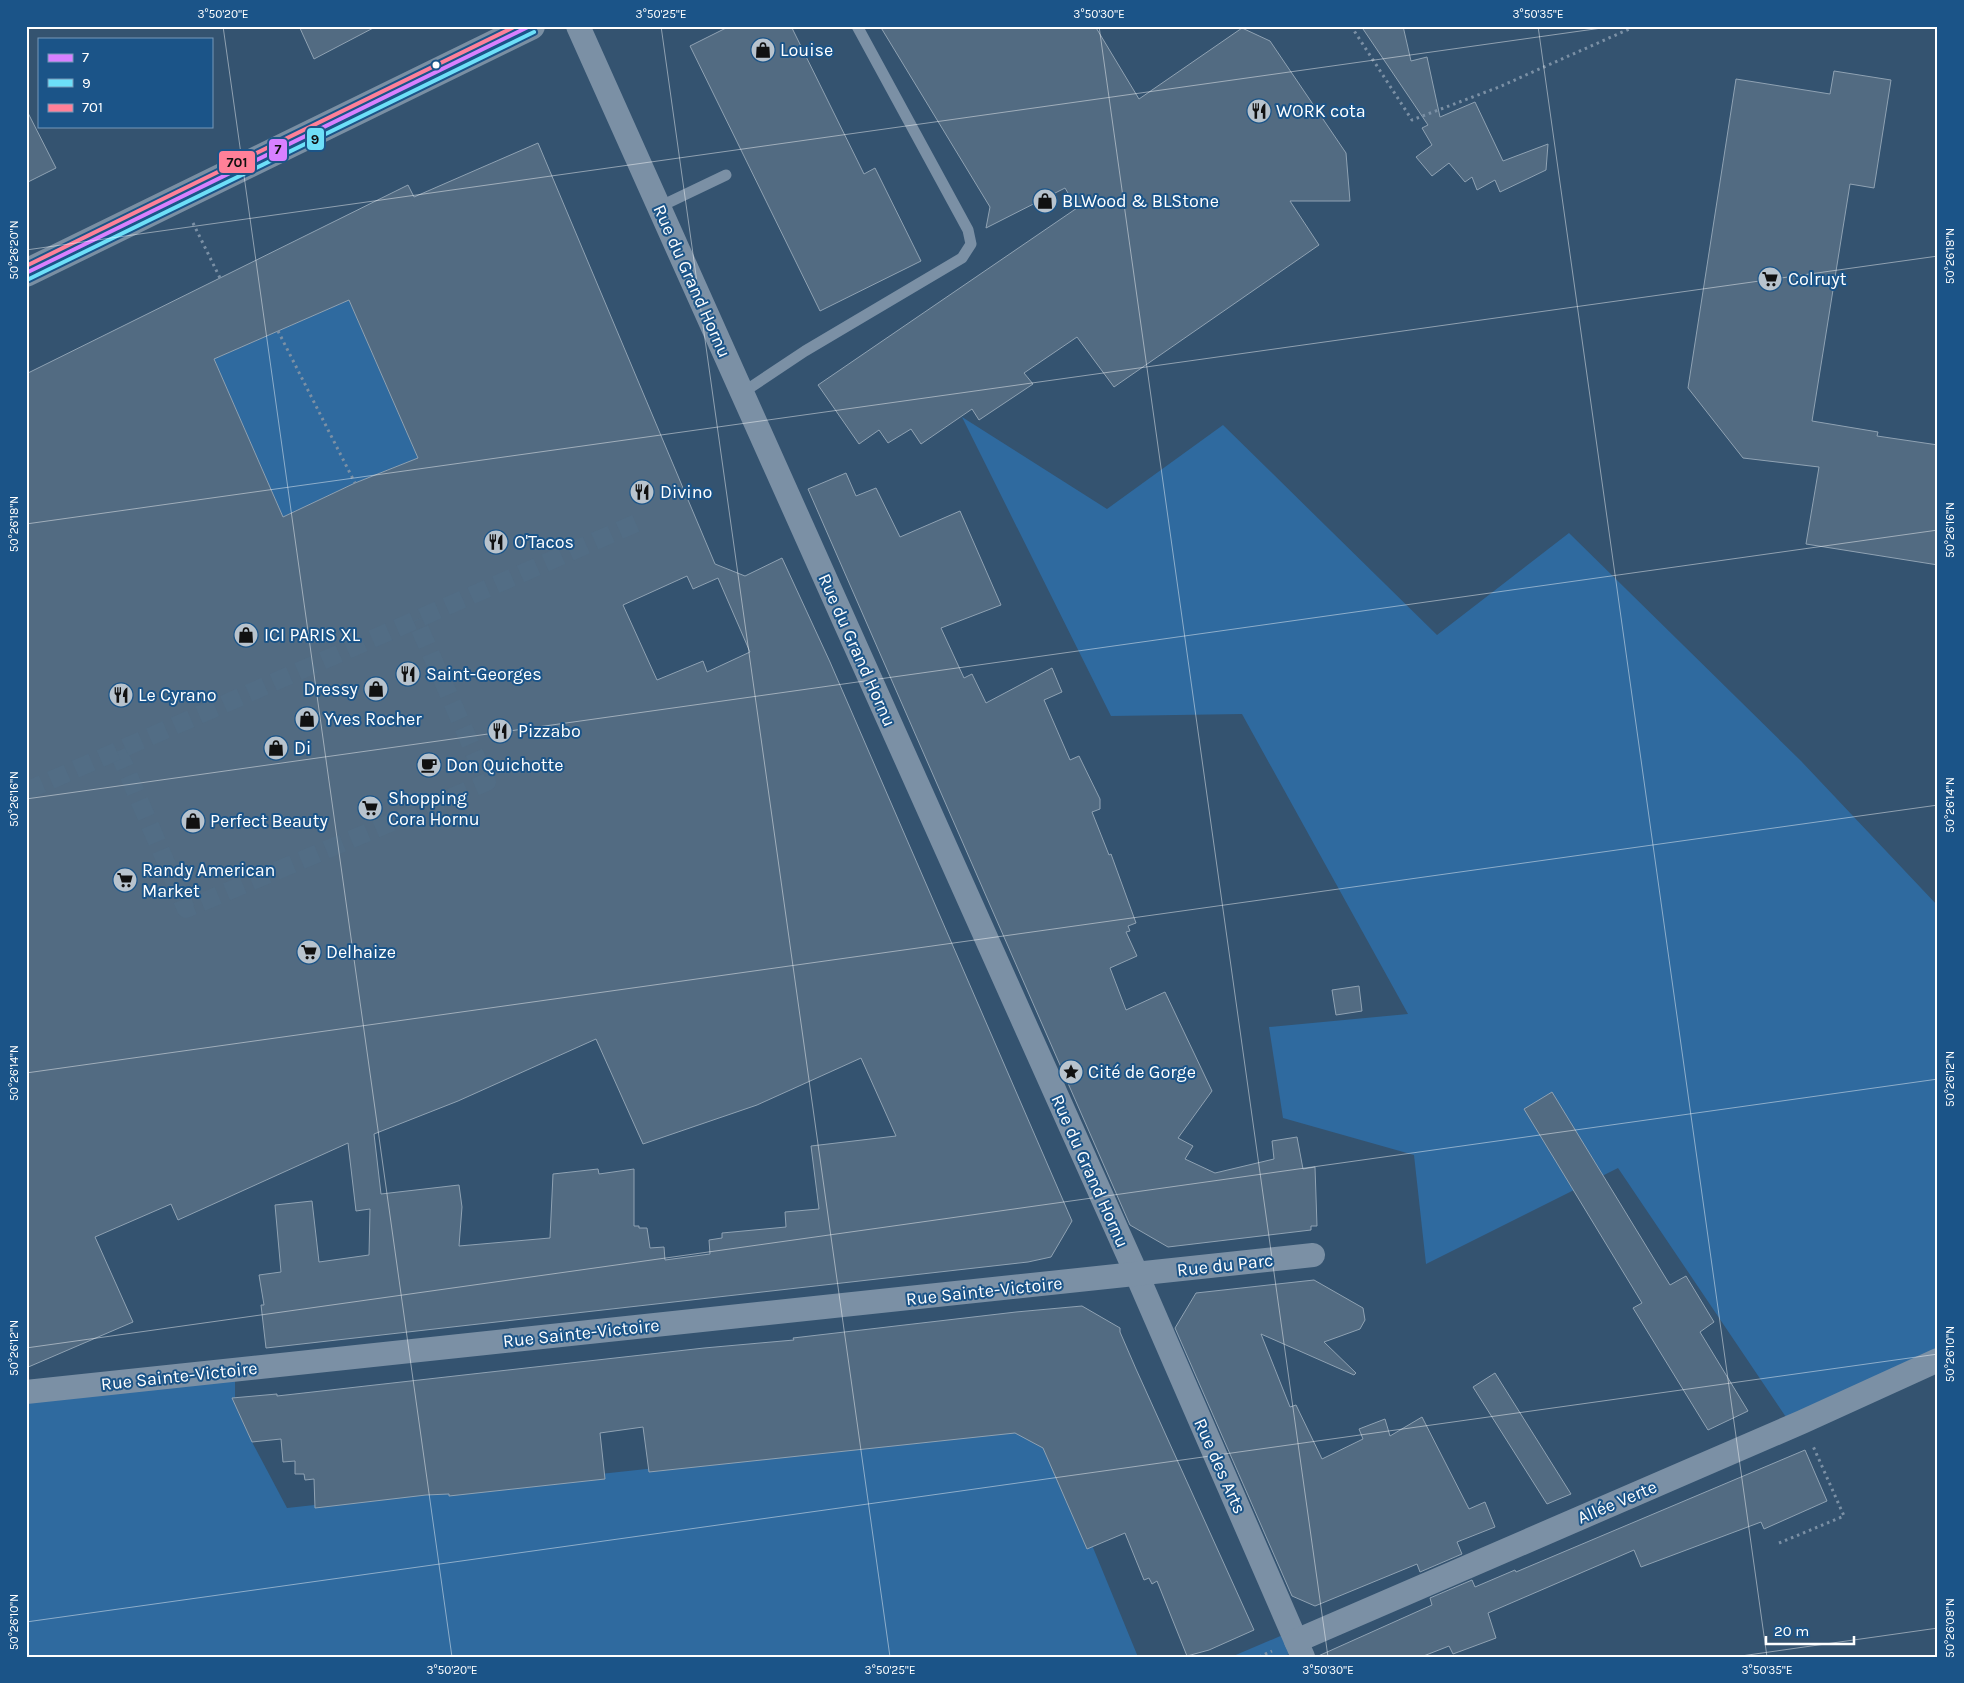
<svg xmlns="http://www.w3.org/2000/svg" width="1964" height="1683" font-family="Karla,sans-serif">
<style>
.green{fill:#2f6a9f}
.building{fill:#526b82;stroke:#8fa2b3;fill-rule:evenodd}
.lines{fill:none;stroke-linecap:round;stroke-linejoin:round}
.pedestrian-tunnel{stroke:#526d85;stroke-width:18;stroke-dasharray:18 9;stroke-linecap:butt}
.path{stroke:#7b90a5;stroke-width:3;stroke-dasharray:2.5 4;stroke-linecap:butt}
.service{stroke:#7b90a5;stroke-width:11}
.minor{stroke:#7b90a5;stroke-width:24}
.primary{stroke:#7a8fa3;stroke-width:28}
.bus-1-casing{stroke:#1b5488;stroke-width:8}
.bus-2-casing{stroke:#1b5488;stroke-width:8}
.bus-3-casing{stroke:#1b5488;stroke-width:8}
.bus-1{stroke:#d880ff;stroke-width:4}
.bus-2{stroke:#6ddff8;stroke-width:4}
.bus-3{stroke:#ff8098;stroke-width:4}
.ticks{fill:none;stroke:#fff;stroke-width:1;stroke-opacity:0.45}
.bus-dot{fill:#fff;stroke:#1b5488;stroke-width:2}
.labels{text-anchor:middle;dominant-baseline:central;stroke-width:4;stroke-linejoin:round;paint-order:stroke}
.poi-label{font-size:18px;fill:#fff;stroke:#1b5488;text-anchor:start}
.street-label{font-size:18px;fill:#fff;stroke:#1b5488}
.line-badge{stroke:#1b5488;stroke-width:2}
.pale-badge-label{font-size:14px;text-anchor:middle;font-weight:bold;fill:#111}
.neatline{fill:none;stroke:#fff;stroke-width:2}
.ticks-label{font-size:12px;text-anchor:middle;fill:#fff}
</style>
<rect width="100%" height="100%" fill="#345370"/>
<g class="green">
<path d="M349,300L418,458L355,483L283,517L214,359Z"/>
<path d="M962,417L1107,509L1223,425L1437,635L1569,533L1801,761L1938,906V1360L1792,1426L1618,1168L1426,1264L1414,1155L1283,1118L1269,1027L1408,1014L1242,714L1111,716Z"/>
<path d="M235,1378V1404L252,1442L287,1508L1005,1430L1050,1443L1138,1657H26V1392Z"/>
<path d="M1292,1631L1299,1649L1283,1657H1231Z"/>
</g>
<g class="building">
<path d="M299,26H377L314,59Z"/>
<path d="M730,26H791L864,174L875,168L921,261L820,311L690,46Z"/>
<path d="M880,26H1095L1139,99L1242,28L1270,41L1346,153L1350,201H1290L1319,245L1114,387L1077,337L1024,373L1033,384L979,420L972,409L921,444L911,429L888,443L879,430L859,444L818,385L1077,208L1065,188L986,228L990,207Z"/>
<path d="M1361,26H1403L1411,61L1427,57L1440,117L1475,102L1503,161L1548,144L1546,170L1500,192L1495,180L1477,190L1472,177L1465,182L1449,163L1432,176L1416,157L1432,145L1422,128L1428,125Z"/>
<path d="M1834,71L1891,80L1874,188L1850,184L1812,421L1878,432L1877,436L1938,445V565L1806,544L1819,467L1743,458L1688,388L1736,79L1830,94Z"/>
<path d="M26,109L56,168L26,183Z"/>
<path d="M538,143L715,564L745,576L782,558L830,662L1072,1221L1051,1257L1028,1262L266,1348L261,1305H264L259,1275L281,1272L275,1205L312,1201L319,1262L369,1255L370,1209L356,1211L348,1143L178,1220L171,1204L95,1237L133,1322L26,1368V374L408,185L414,197ZM349,300L418,458L355,483L283,517L214,359ZM687,576L693,589L718,578L750,652L707,672L703,661L657,680L623,605ZM596,1039L643,1144L757,1105L861,1058L896,1136L811,1146L819,1209L785,1212L786,1227L722,1233V1238L709,1240L710,1254L665,1260L664,1247L650,1248L647,1228H639V1226H634V1169L599,1174L598,1169L553,1174L550,1238L459,1246L462,1207L459,1185L381,1194L374,1134L458,1101Z"/>
<path d="M846,473L856,496L876,488L900,537L960,511L1001,605L941,628L964,678L972,674L986,703L1052,668L1062,692L1044,700L1070,760L1079,756L1100,799V809L1092,812L1109,855L1111,854L1136,923L1128,926L1130,931L1126,932L1137,956L1110,968L1126,1010L1165,992L1212,1091L1178,1138L1193,1146L1185,1159L1215,1173L1274,1159L1272,1141L1297,1137L1303,1169L1315,1167L1317,1226H1311V1230L1168,1247L1130,1225L808,489Z"/>
<path d="M1359,986L1362,1011L1336,1015L1332,990Z"/>
<path d="M1552,1092L1670,1285L1686,1276L1714,1322L1700,1332L1748,1411L1708,1430L1633,1308L1642,1303L1524,1109Z"/>
<path d="M1314,1280L1363,1308L1365,1320L1360,1329L1324,1342L1356,1373L1354,1375L1261,1334L1290,1407L1296,1405L1322,1459L1363,1439L1359,1429L1385,1419L1390,1436L1422,1417L1469,1509L1485,1502L1495,1527L1457,1542L1462,1554L1420,1572L1417,1564L1315,1606L1292,1596L1175,1328L1196,1293Z"/>
<path d="M1082,1306L1120,1328V1332L1136,1369L1254,1630L1209,1650L1187,1656L1157,1581L1152,1584L1149,1578L1144,1580L1125,1533L1087,1549L1043,1448L1015,1433L649,1472L643,1427L600,1433L605,1479L449,1496V1494L426,1495L315,1508L314,1479L305,1480L304,1474H295V1461L283,1462L281,1439L252,1442L232,1398L277,1394V1396L704,1348L794,1340L793,1338L1016,1312Z"/>
<path d="M1495,1373L1571,1494L1547,1504L1473,1387Z"/>
<path d="M1805,1450L1827,1501L1764,1529L1761,1522L1641,1567L1634,1550L1488,1613L1496,1638L1453,1654L1449,1646L1421,1657H1316L1432,1605L1430,1598L1472,1580L1475,1587L1515,1570L1516,1572Z"/>
</g>
<g class="lines">
<g class="pedestrian-tunnel">
<path d="M118,751L186,909L487,782L416,620"/>
<path d="M26,791L641,521"/>
</g>
<g class="path">
<path d="M1351,26L1412,120L1499,87L1636,26"/>
<path d="M193,223L220,278"/>
<path d="M278,331L355,483"/>
<path d="M1779,1543L1844,1516L1813,1446"/>
<path d="M1259,1657L1272,1651"/>
</g>
<g class="service">
<path d="M659,207L726,175"/>
<path d="M742,393L805,351L962,258L971,244L968,230L857,26"/>
</g>
<g class="minor">
<path d="M578,26L1137,1275L1303,1657"/>
<path d="M26,1392L1313,1255"/>
<path d="M1296,1641L1802,1422L1938,1360"/>
</g>
<path class="primary" d="M26,273L531,26"/>
<defs>
<path id="bus-1" d="M26,273L530,26"/>
<path id="bus-2" d="M29,279L534,32"/>
<path id="bus-3" d="M26,266L516,26"/>
</defs>
<use href="#bus-1" class="bus-1-casing"/>
<use href="#bus-2" class="bus-2-casing"/>
<use href="#bus-3" class="bus-3-casing"/>
<use href="#bus-1" class="bus-1"/>
<use href="#bus-2" class="bus-2"/>
<use href="#bus-3" class="bus-3"/>
</g>
<path class="ticks" d="M223,26L452,1657M661,26L890,1657M1099,26L1328,1657M1538,26L1767,1657M26,250L1616,26M26,524L1938,256M26,799L1938,530M26,1073L1938,805M26,1348L1938,1079M26,1622L1938,1354M1734,1657L1938,1628"/>
<defs>
<symbol id="shop-disc" viewBox="-11 -11 22 22"><circle r="9.5" fill="#b8c3cd" stroke="#1b5488"/><path d="M-5-2.5h2.3a2.7 3.5 0 0 1 5.4 0H5L5.5 6h-11ZM-1.5-2.5h3a1.5 2.3 0 0 0-3 0Z" fill="#111"/></symbol>
<symbol id="restaurant-disc" viewBox="-11 -11 22 22"><circle r="9.5" fill="#b8c3cd" stroke="#1b5488"/><path d="M-5-6h1v4h1v-4h1v4h1v-4h1v5L-1.5 .5V6h-2V.5L-5-1ZM5-6V6H3V1.5H1.5Q1.5-4 5-6Z" fill="#111"/></symbol>
<symbol id="supermarket-disc" viewBox="-11 -11 22 22"><circle r="9.5" fill="#b8c3cd" stroke="#1b5488"/><path d="M-6-5.5h2.5l.6 2H6L4.5 2H-2.5L-4.4-4H-6ZM-1.5 3.2a1.3 1.3 0 1 0 .1 0ZM3 3.2a1.3 1.3 0 1 0 .1 0Z" fill="#111"/></symbol>
<symbol id="cafe-disc" viewBox="-11 -11 22 22"><circle r="9.5" fill="#b8c3cd" stroke="#1b5488"/><path d="M-5.5-4.5H6V0H3Q3 3.5 0 3.5H-2.5Q-5.5 3.5-5.5 0ZM3-3.2v2h1.7v-2ZM-6 4.5H4V6H-6Z" fill="#111"/></symbol>
<symbol id="sight-disc" viewBox="-11 -11 22 22"><circle r="9.5" fill="#b8c3cd" stroke="#1b5488"/><path d="M0-6L1.8-2.2L6-1.7L2.9 1.2L3.7 5.4L0 3.3L-3.7 5.4L-2.9 1.2L-6-1.7L-1.8-2.2Z" fill="#111"/></symbol>
</defs>
<g fill-rule="evenodd">
<use href="#shop-disc" x="749" y="36" width="28" height="28"/>
<use href="#restaurant-disc" x="1245" y="97" width="28" height="28"/>
<use href="#shop-disc" x="1031" y="187" width="28" height="28"/>
<use href="#supermarket-disc" x="1756" y="265" width="28" height="28"/>
<use href="#restaurant-disc" x="628" y="478" width="28" height="28"/>
<use href="#restaurant-disc" x="482" y="528" width="28" height="28"/>
<use href="#shop-disc" x="232" y="621" width="28" height="28"/>
<use href="#restaurant-disc" x="394" y="660" width="28" height="28"/>
<use href="#shop-disc" x="362" y="675" width="28" height="28"/>
<use href="#restaurant-disc" x="107" y="681" width="28" height="28"/>
<use href="#shop-disc" x="293" y="705" width="28" height="28"/>
<use href="#restaurant-disc" x="486" y="717" width="28" height="28"/>
<use href="#shop-disc" x="262" y="734" width="28" height="28"/>
<use href="#cafe-disc" x="415" y="751" width="28" height="28"/>
<use href="#supermarket-disc" x="356" y="794" width="28" height="28"/>
<use href="#shop-disc" x="179" y="807" width="28" height="28"/>
<use href="#supermarket-disc" x="111" y="866" width="28" height="28"/>
<use href="#supermarket-disc" x="295" y="938" width="28" height="28"/>
<use href="#sight-disc" x="1057" y="1058" width="28" height="28"/>
</g>
<circle class="bus-dot" cx="436" cy="65" r="4.5"/>
<g class="labels">
<g class="poi-label">
<text x="780" y="50">Louise</text>
<text x="1276" y="111">WORK cota</text>
<text x="1062" y="201">BLWood &amp; BLStone</text>
<text x="1788" y="279">Colruyt</text>
<text x="660" y="492">Divino</text>
<text x="514" y="542">O'Tacos</text>
<text x="264" y="635">ICI PARIS XL</text>
<text x="426" y="674">Saint-Georges</text>
<text x="358" y="689" text-anchor="end">Dressy</text>
<text x="138" y="695">Le Cyrano</text>
<text x="324" y="719">Yves Rocher</text>
<text x="518" y="731">Pizzabo</text>
<text x="294" y="748">Di</text>
<text x="446" y="765">Don Quichotte</text>
<text x="388" y="798">Shopping<tspan x="388" dy="21">Cora Hornu</tspan></text>
<text x="210" y="821">Perfect Beauty</text>
<text x="142" y="870">Randy American<tspan x="142" dy="21">Market</tspan></text>
<text x="326" y="952">Delhaize</text>
<text x="1088" y="1072">Cité de Gorge</text>
</g>
<g class="street-label">
<text transform="translate(692 281) rotate(66)">Rue du Grand Hornu</text>
<text transform="translate(857 650) rotate(66)">Rue du Grand Hornu</text>
<text transform="translate(1090 1171) rotate(66)">Rue du Grand Hornu</text>
<text transform="translate(1225 1265) rotate(-6)">Rue du Parc</text>
<text transform="translate(984 1291) rotate(-6)">Rue Sainte-Victoire</text>
<text transform="translate(581 1333) rotate(-6)">Rue Sainte-Victoire</text>
<text transform="translate(179 1376) rotate(-6)">Rue Sainte-Victoire</text>
<text transform="translate(1220 1466) rotate(66)">Rue des Arts</text>
<text transform="translate(1617 1502) rotate(-23)">Allée Verte</text>
</g>
</g>
<g class="line-badge">
<rect x="306" y="127" width="19" height="24" rx="5" fill="#6ddff8"/>
<rect x="268" y="138" width="20" height="24" rx="5" fill="#d880ff"/>
<rect x="218" y="150" width="38" height="24" rx="5" fill="#ff8098"/>
</g>
<g class="pale-badge-label">
<text x="315" y="144">9</text>
<text x="278" y="154">7</text>
<text x="237" y="167">701</text>
</g>
<rect width="1964" height="1683" fill="none" stroke="#1b5488" stroke-width="55"/>
<rect x="38" y="38" width="175" height="90" fill="#1b5488" stroke="#7698b8"/>
<rect x="48" y="54" width="25" height="8" fill="#d880ff" stroke="#7698b8"/>
<text x="82" y="62" font-size="15" fill="#ffffff">7</text>
<rect x="48" y="79" width="25" height="8" fill="#6ddff8" stroke="#7698b8"/>
<text x="82" y="88" font-size="15" fill="#ffffff">9</text>
<rect x="48" y="104" width="25" height="8" fill="#ff8098" stroke="#7698b8"/>
<text x="82" y="112" font-size="15" fill="#ffffff">701</text>
<path d="M1766 1636v8h88v-8" fill="none" stroke="#ffffff" stroke-width="2.5"/>
<text x="1774" y="1636" font-size="15" fill="#ffffff" stroke="#1b5488" stroke-width="4" paint-order="stroke">20 m</text>
<rect x="28" y="28" width="1908" height="1628" class="neatline"/>
<g class="ticks-label">
<text x="223" y="18">3°50'20"E</text>
<text x="661" y="18">3°50'25"E</text>
<text x="1099" y="18">3°50'30"E</text>
<text x="1538" y="18">3°50'35"E</text>
<text transform="translate(14 250) rotate(-90)" y="4">50°26'20"N</text>
<text transform="translate(1950 256) rotate(-90)" y="4">50°26'18"N</text>
<text transform="translate(14 524) rotate(-90)" y="4">50°26'18"N</text>
<text transform="translate(1950 530) rotate(-90)" y="4">50°26'16"N</text>
<text transform="translate(14 799) rotate(-90)" y="4">50°26'16"N</text>
<text transform="translate(1950 805) rotate(-90)" y="4">50°26'14"N</text>
<text transform="translate(14 1073) rotate(-90)" y="4">50°26'14"N</text>
<text transform="translate(1950 1079) rotate(-90)" y="4">50°26'12"N</text>
<text transform="translate(14 1348) rotate(-90)" y="4">50°26'12"N</text>
<text transform="translate(1950 1354) rotate(-90)" y="4">50°26'10"N</text>
<text transform="translate(14 1622) rotate(-90)" y="4">50°26'10"N</text>
<text transform="translate(1950 1628) rotate(-90)" y="4">50°26'08"N</text>
<text x="452" y="1674">3°50'20"E</text>
<text x="890" y="1674">3°50'25"E</text>
<text x="1328" y="1674">3°50'30"E</text>
<text x="1767" y="1674">3°50'35"E</text>
</g>
</svg>
